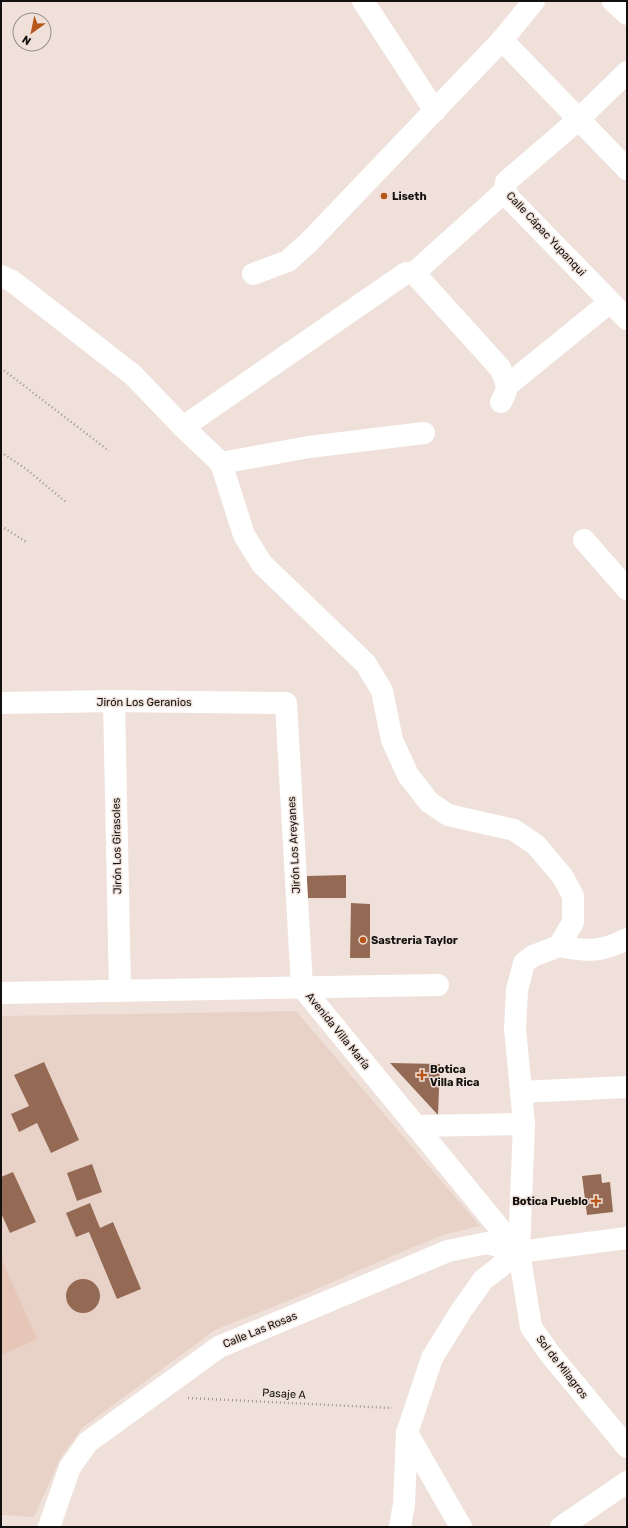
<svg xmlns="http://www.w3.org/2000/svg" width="628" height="1528" font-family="Rubik,sans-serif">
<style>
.built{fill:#e8d2c8}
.pitch{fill:#e6c6b7}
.building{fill:#956a55}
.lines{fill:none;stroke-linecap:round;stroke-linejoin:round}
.path{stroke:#9e948f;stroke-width:2.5;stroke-dasharray:1 3;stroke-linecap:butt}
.minor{stroke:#fff;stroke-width:22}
.poi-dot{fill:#b7551a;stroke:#efe1da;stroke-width:1.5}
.labels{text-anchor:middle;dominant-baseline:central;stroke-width:3;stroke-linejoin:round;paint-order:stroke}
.poi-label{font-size:11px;font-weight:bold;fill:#14100d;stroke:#efe1da;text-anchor:start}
.street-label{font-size:11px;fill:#14100d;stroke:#efe1da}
</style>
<rect width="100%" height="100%" fill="#efe1da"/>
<path class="built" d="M296,1011L480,1226L443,1235L385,1259L305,1294L215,1330L82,1428L60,1459L34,1517L1,1515V1016Z"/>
<path class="pitch" d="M1,1258L37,1339L1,1355Z"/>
<g class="building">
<path d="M346,875V898H307V876Z"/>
<path d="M351,903L370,904V958H350Z"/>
<path d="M44,1062L79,1140L51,1153L37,1123L19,1132L11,1114L29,1106L14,1075Z"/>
<path d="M390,1063L440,1064L438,1115Z"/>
<path d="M92,1164L102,1192L77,1201L67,1173Z"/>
<path d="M13,1172L36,1222L10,1233L1,1213V1177Z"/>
<path d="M601,1174L602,1183L610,1182L613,1212L587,1215L582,1176Z"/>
<path d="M90,1203L100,1228L113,1222L141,1289L117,1299L89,1232L76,1237L66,1213Z"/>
<circle cx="83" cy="1296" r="17"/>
</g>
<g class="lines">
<g class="path">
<path d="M1,368L109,451"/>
<path d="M1,452L26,469L66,502"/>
<path d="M1,526L28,543"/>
<path d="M188,1398L392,1408"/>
</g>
<g class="minor">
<path d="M363,1L435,111"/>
<path d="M613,1L627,14"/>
<path d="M502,40L627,169"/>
<path d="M627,72L579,119L506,182L505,191L511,200L627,319"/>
<path d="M414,273L505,191"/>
<path d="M253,274L288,261L309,242L502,40L534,1"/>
<path d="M1,276L12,281L133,375L183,427L221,463L244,535L262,564L366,664L382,691L392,740L408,775L429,802L448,815L514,830L536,845L563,877L573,896V922L559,946L533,956L524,963L517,990L515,1028L524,1124L519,1252L531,1327L550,1354L627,1447"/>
<path d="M508,385L610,302"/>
<path d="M183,427L406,273H414L500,368C507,384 510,386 501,402"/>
<path d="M221,463L309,447L424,433"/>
<path d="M584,540L627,589"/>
<path d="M114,701L120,991"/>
<path d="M1,703L114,701L286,703L302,987"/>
<path d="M559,946C588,952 601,952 627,939"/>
<path d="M302,987L519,1252"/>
<path d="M1,993L438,985"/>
<path d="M521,1092L627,1087"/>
<path d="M416,1126L524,1124"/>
<path d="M407,1433L461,1527"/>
<path d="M49,1527L70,1467L88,1442L219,1347L448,1251L487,1243L519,1252L627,1238"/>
<path d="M400,1527L404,1504L407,1433L432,1358L461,1311L483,1280L519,1252"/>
<path d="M561,1527L627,1482"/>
</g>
</g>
<g class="poi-dot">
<circle cx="384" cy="196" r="4"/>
<circle cx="363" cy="940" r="4"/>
<path d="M420 1069h4v4h4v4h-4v4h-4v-4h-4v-4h4z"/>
<path d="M594 1195h4v4h4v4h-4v4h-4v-4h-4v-4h4z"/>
</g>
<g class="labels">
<g class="poi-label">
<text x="392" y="196">Liseth</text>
<text x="371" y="940">Sastreria Taylor</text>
<text x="430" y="1069">Botica<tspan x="430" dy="13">Villa Rica</tspan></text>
<text x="588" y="1201" text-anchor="end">Botica Pueblo</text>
</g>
<g class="street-label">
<text transform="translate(546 234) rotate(47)">Calle Cápac Yupanqui</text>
<text x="144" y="702">Jirón Los Geranios</text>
<text transform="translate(294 845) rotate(-93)">Jirón Los Areyanes</text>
<text transform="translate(117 846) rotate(-91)">Jirón Los Girasoles</text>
<text transform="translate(338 1031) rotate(51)">Avenida Villa María</text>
<text transform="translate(260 1330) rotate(-22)">Calle Las Rosas</text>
<text transform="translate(562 1367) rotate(52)">Sol de Milagros</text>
<text transform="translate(284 1394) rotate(3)">Pasaje A</text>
</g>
</g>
<rect width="628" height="1528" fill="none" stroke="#14100d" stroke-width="4"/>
<g transform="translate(32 32) rotate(213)"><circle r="19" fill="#efe1da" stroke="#978d88"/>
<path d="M0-3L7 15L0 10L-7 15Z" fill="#b7551a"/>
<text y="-6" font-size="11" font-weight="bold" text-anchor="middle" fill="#14100d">N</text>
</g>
</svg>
